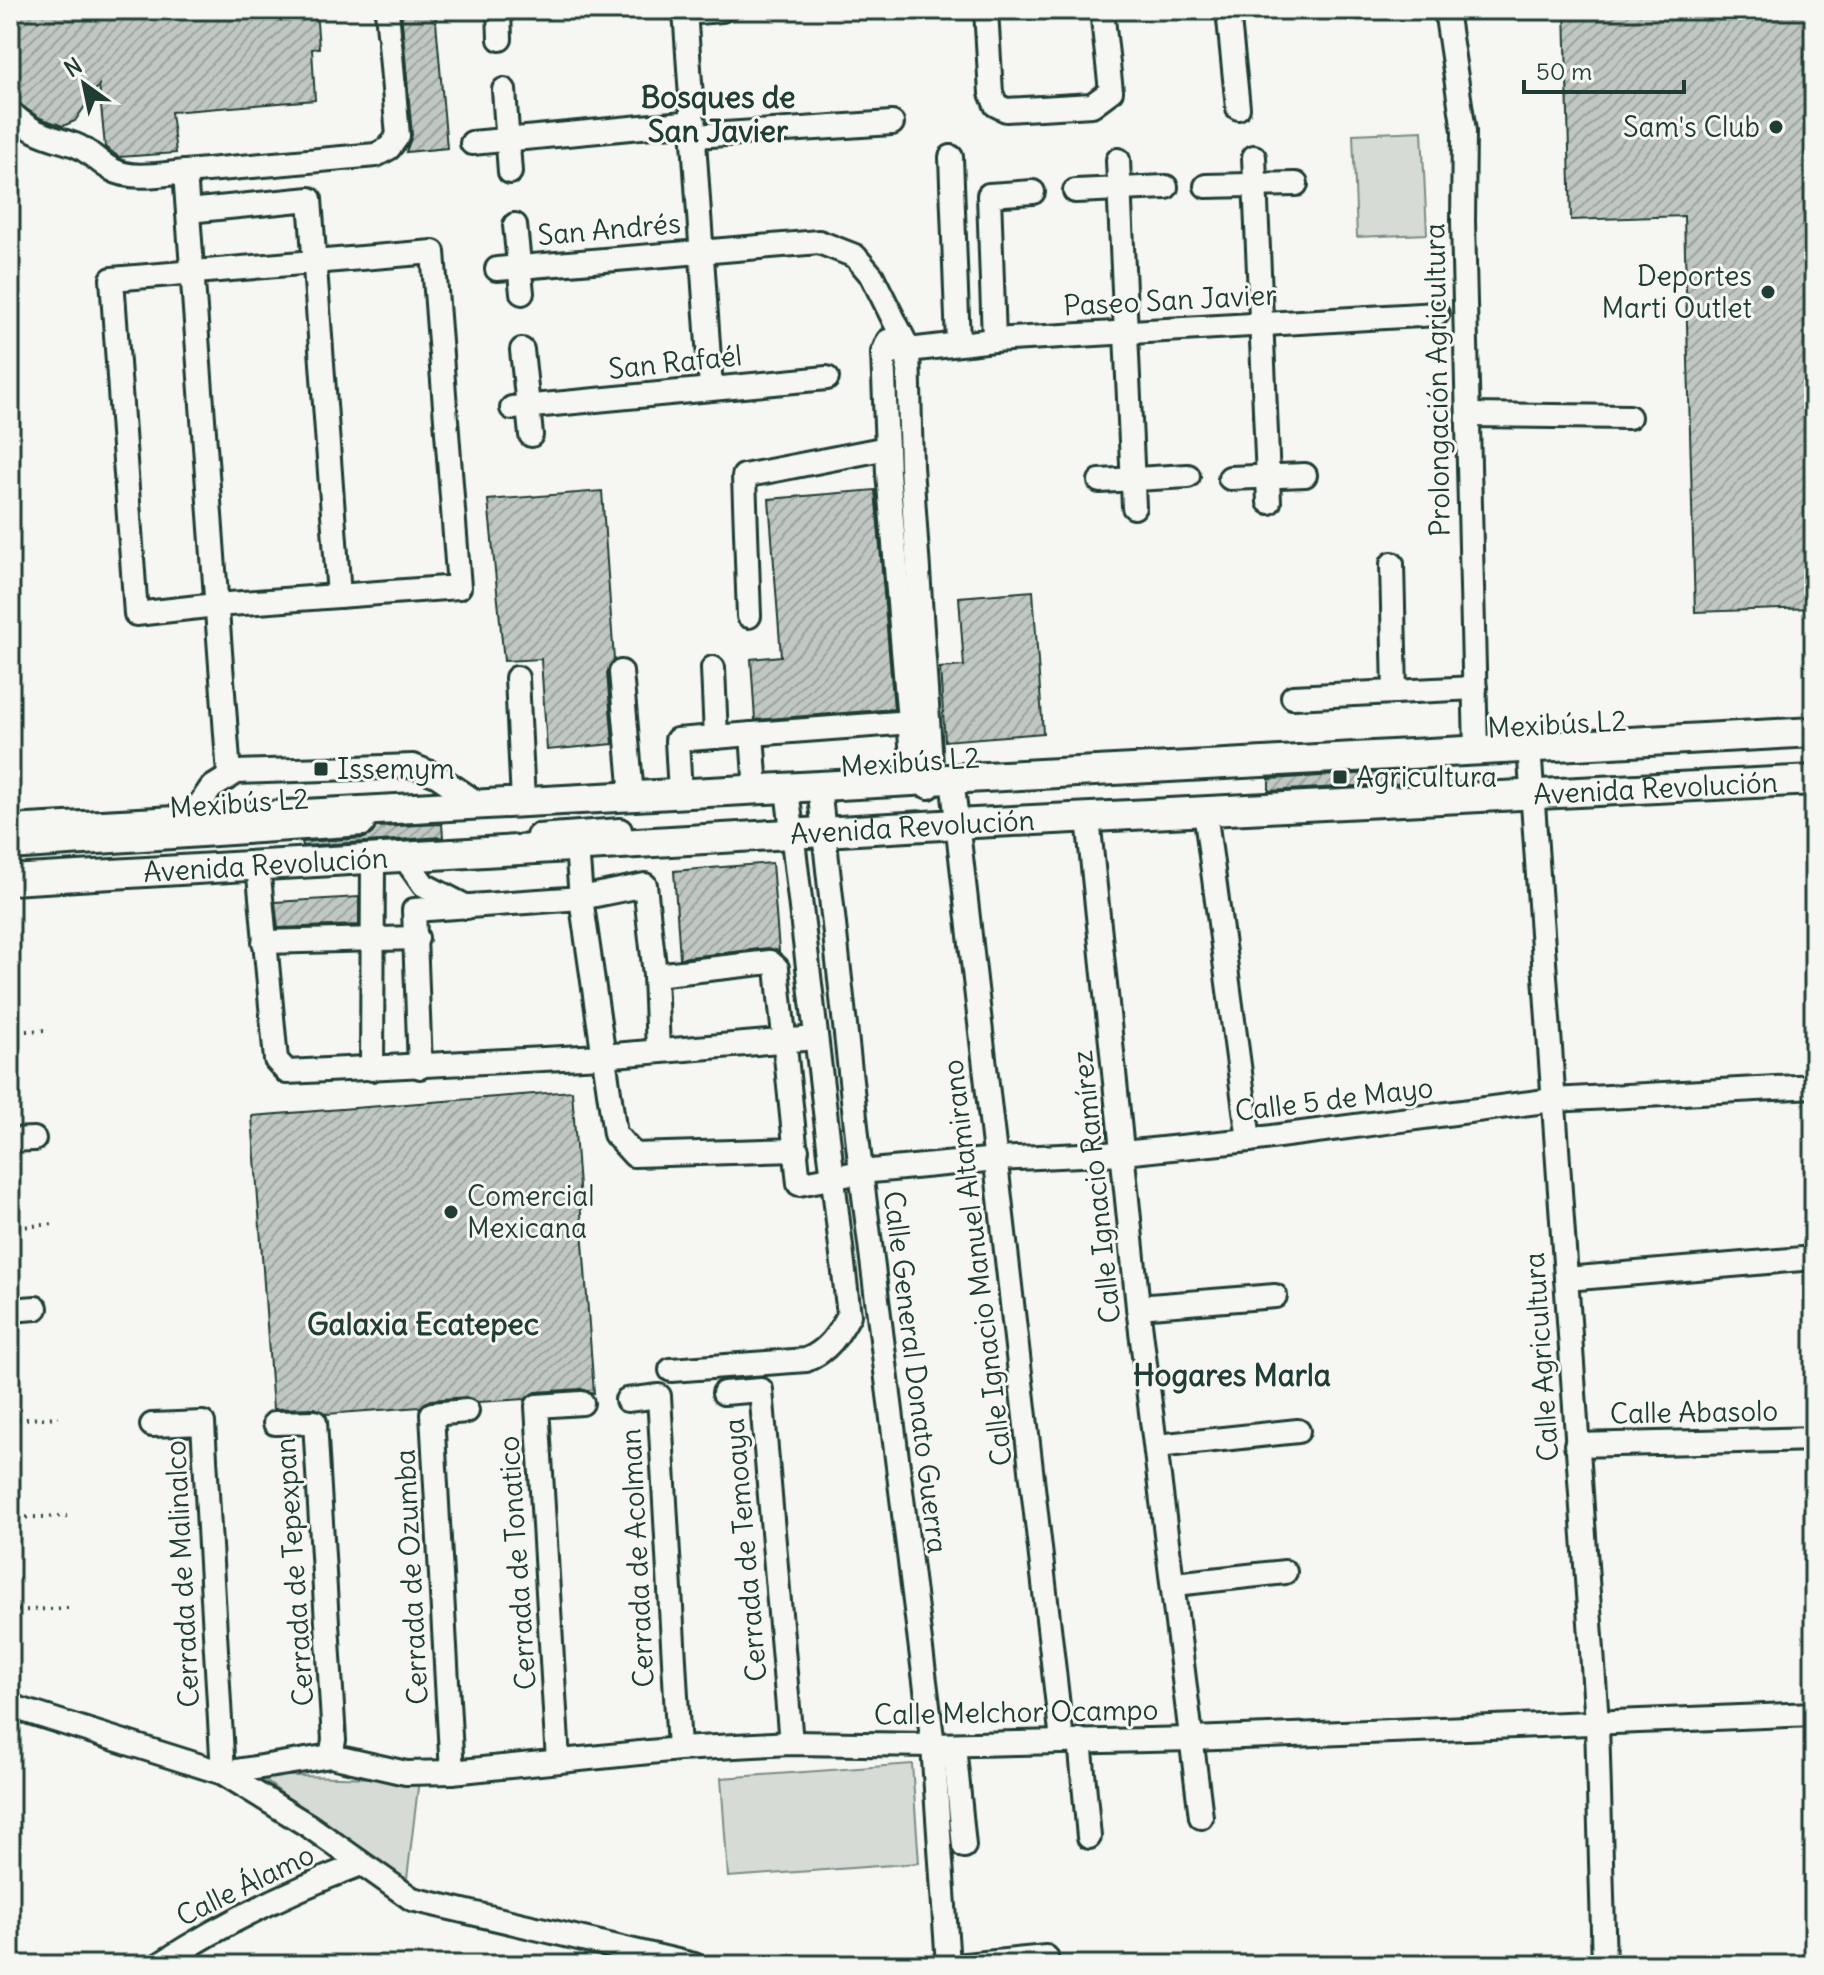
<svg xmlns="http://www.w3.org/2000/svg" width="1824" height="1975" font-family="Delius,sans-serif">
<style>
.park{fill:#d6dbd6;stroke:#7a8c85;stroke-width:2}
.building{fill:url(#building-hatch);stroke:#1f3d34;stroke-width:2}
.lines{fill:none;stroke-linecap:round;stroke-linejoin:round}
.minor-casing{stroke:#1f3d34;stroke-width:28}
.major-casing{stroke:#1f3d34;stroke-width:34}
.path{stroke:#1f3d34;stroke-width:4;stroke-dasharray:2 6;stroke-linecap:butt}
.minor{stroke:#f6f6f2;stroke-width:22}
.major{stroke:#f6f6f2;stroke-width:28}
.poi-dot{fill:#1f3d34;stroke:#f6f6f2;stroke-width:3}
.labels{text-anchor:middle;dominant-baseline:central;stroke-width:6;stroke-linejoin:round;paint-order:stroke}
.poi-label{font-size:28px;fill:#1f3d34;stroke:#f6f6f2;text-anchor:start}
.street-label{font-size:28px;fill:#1f3d34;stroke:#f6f6f2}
.neighbourhood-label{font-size:30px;font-weight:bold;fill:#1f3d34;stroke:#f6f6f2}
</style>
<defs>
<pattern id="building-hatch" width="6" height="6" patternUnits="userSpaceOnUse" patternTransform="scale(2)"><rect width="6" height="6" fill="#c1c8c3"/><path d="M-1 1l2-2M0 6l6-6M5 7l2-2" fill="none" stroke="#9ca49f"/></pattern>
</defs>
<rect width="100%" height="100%" fill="#f6f6f2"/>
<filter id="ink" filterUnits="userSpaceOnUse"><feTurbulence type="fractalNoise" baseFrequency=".0125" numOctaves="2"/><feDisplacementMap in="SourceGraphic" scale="16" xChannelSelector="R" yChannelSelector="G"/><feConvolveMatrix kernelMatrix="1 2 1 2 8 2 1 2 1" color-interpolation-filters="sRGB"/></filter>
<g filter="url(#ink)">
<g class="park">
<path d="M1422,131L1427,234L1357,237L1353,134Z"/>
<path d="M912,1764L919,1863L728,1877L721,1778Z"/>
<path d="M258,1775L419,1779L406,1887H405Z"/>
</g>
<g class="building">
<path d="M12,10H245L246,13L316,10L319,48L312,49L315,100L171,112L176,153L119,157L105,147L99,85L75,121L63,126L40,118L10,98V45H14Z"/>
<path d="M401,10H435L447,148L406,152L412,135Z"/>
<path d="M1565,10H1814V608L1695,612L1684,216L1571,220Z"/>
<path d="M875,490L894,709L755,720L751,659L781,656L769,499Z"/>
<path d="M602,491L614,660L607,673L613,744L547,750L541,659L504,661L488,500Z"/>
<path d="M1033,591L1043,733L945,741L940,668L964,666L959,597Z"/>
<path d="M1409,771L1410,783L1269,791V779Z"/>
<path d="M442,824L443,837L303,846L302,842L365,838L376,827Z"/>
<path d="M772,863L779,951L768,948L680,958L674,871Z"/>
<path d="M359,897V925L278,928L275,902Z"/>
<path d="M572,1091L594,1393L581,1389L536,1392L525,1399L478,1402L466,1397L431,1400L420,1407L326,1414L315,1408L273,1409L252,1116Z"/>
</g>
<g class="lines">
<defs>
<g id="minor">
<path d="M387,10L389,33"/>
<path d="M499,10L500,39"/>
<path d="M685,10L711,388"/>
<path d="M986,10L991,93L996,105L1006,110L1092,105L1111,91L1102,10"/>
<path d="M1228,10L1238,108"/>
<path d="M1446,10L1464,131L1463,221L1476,750"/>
<path d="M685,13L722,10"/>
<path d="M504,90L510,172"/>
<path d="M10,112C34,135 45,135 75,145C89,150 98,162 111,169C132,181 162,174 185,172L229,775"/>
<path d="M695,136L892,123"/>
<path d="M472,143L694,122"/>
<path d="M951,157L958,344"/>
<path d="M1254,157L1269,502"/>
<path d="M1118,160L1134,507"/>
<path d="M185,172L376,155L389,148L398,136L390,43"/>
<path d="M1206,186L1296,184"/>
<path d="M1075,191L1166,187"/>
<path d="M188,211L310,199L339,596"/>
<path d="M515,225L522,293"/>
<path d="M433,252L459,587L216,605L136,614L112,279Z"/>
<path d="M497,269L819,242L855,256L872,276L908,348L911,466L932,779"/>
<path d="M994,340L989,195L1033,192"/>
<path d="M888,341L883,353L888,473L914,780L929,787"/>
<path d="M522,350L531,435"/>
<path d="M883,353L994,340L1437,314"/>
<path d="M512,408L827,378"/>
<path d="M1468,415L1629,417"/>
<path d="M1230,478L1305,475"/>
<path d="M1100,481L1188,476"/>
<path d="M1392,564L1395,692"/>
<path d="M749,616L744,476L887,448"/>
<path d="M713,668L716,737"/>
<path d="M621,672L632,796"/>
<path d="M517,678L523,801"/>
<path d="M1293,697L1475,688"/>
<path d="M1529,746L1597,1723L1604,1965"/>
<path d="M952,778L1062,1741"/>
<path d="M819,787L861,1172L933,1745L948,1965"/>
<path d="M756,790L752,734L911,722"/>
<path d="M680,793L677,740L752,734"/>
<path d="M1205,811L1249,1140"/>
<path d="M1088,818L1138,1307L1201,1817"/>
<path d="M189,820L211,788L237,772L413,766L436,775L479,804"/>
<path d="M538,836L620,830"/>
<path d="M577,847L581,898L615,1134L634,1155L797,1150"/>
<path d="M10,848L363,824"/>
<path d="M404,857L424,885L467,907"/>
<path d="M258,865L276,1060L287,1072L602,1056L816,1038"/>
<path d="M264,942L417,938"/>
<path d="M655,975L770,962L777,968L799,1184L861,1172L997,1159L1123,1153L1249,1140L1553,1100L1814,1086"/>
<path d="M420,1067L414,910L581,898L645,885L655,975L658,1051"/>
<path d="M372,1069L373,858"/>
<path d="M10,1140L34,1139"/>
<path d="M1566,1279L1814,1258"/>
<path d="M1138,1307L1275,1296"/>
<path d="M10,1310L36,1308"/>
<path d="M671,1370L806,1360C828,1351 838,1335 849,1315L787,789"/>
<path d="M724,1393L761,1390L791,1743"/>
<path d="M627,1400L659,1396L679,1749"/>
<path d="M275,1423L315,1422L334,1740L331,1756"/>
<path d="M152,1425L203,1423L223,1773L331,1756L406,1773L452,1772L679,1749L791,1743L933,1745L1191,1739L1814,1714"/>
<path d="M1576,1445L1814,1439"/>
<path d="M1157,1446L1298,1431"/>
<path d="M1175,1584L1285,1572"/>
<path d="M10,1706L223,1773L309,1826L412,1899L694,1965"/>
<path d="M1080,1740L1089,1837"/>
<path d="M954,1745L964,1846"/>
<path d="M558,1761L537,1406L582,1403"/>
<path d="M452,1772L432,1414L467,1411"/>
<path d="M159,1965C223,1923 289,1891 361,1864"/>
<path d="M965,1965L1046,1957L1047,1965"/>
</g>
<g id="major">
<path d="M10,830L1814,732"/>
<path id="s1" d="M10,880L975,823L1814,780"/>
</g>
</defs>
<use href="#minor" class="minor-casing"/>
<use href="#major" class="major-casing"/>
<g class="path">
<path d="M10,1032L45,1030"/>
<path d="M10,1228L54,1224"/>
<path d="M10,1420L59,1417"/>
<path d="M10,1518L67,1516"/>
<path d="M10,1611L68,1608"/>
</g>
<use href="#minor" class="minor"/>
<use href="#major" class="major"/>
</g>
</g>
<g class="poi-dot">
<circle cx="1776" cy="127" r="8"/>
<circle cx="1768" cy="292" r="8"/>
<rect x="313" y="761" width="16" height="16" rx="4"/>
<rect x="1332" y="769" width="16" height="16" rx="4"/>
<circle cx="451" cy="1212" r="8"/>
</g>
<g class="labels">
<g class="poi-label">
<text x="1760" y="127" text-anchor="end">Sam's Club</text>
<text x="1752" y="276" text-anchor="end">Deportes<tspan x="1752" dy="32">Marti Outlet</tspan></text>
<text x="337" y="769">Issemym</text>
<text x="1356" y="777">Agricultura</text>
<text x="467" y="1196">Comercial<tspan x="467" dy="32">Mexicana</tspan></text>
</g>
<g class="street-label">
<text transform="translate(609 229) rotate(-5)">San Andrés</text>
<text transform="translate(1170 300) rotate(-3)">Paseo San Javier</text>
<text transform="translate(675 362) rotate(-6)">San Rafaél</text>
<text transform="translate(1437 380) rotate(-91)">Prolongación Agricultura</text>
<text transform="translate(1557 724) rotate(-3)">Mexibús L2</text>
<text transform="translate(910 762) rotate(-4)">Mexibús L2</text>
<text stroke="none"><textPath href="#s1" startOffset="1648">Avenida Revolución</textPath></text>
<text transform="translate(239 803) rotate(-4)">Mexibús L2</text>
<text stroke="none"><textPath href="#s1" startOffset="904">Avenida Revolución</textPath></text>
<text stroke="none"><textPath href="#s1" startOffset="256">Avenida Revolución</textPath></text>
<text transform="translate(1334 1099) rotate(-7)">Calle 5 de Mayo</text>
<text transform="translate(1096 1187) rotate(-96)">Calle Ignacio Ramírez</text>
<text transform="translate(977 1263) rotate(-97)">Calle Ignacio Manuel Altamirano</text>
<text transform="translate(1541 1357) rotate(-94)">Calle Agricultura</text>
<text transform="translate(916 1372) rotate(83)">Calle General Donato Guerra</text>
<text transform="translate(1694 1412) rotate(-1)">Calle Abasolo</text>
<text transform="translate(745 1550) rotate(-95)">Cerrada de Temoaya</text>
<text transform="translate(637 1558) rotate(-93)">Cerrada de Acolman</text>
<text transform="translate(517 1563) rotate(-94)">Cerrada de Tonatico</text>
<text transform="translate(294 1572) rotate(-94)">Cerrada de Tepexpan</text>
<text transform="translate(182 1574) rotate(-93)">Cerrada de Malinalco</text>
<text transform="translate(411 1577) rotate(-93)">Cerrada de Ozumba</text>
<text transform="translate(1016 1712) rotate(-1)">Calle Melchor Ocampo</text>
<text transform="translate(245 1885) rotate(-26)">Calle Álamo</text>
</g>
<g class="neighbourhood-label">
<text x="718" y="97">Bosques de<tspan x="718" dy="34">San Javier</tspan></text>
<text x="423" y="1324">Galaxia Ecatepec</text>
<text x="1232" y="1375">Hogares Marla</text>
</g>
</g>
<rect width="1824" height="1975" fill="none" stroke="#f6f6f2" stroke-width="40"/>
<rect x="20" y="20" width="1784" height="1935" fill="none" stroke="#1f3d34" stroke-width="3" filter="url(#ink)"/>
<g transform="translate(84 84) rotate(327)" stroke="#f6f6f2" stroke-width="6" paint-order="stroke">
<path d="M0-6L14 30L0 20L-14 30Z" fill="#1f3d34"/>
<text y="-12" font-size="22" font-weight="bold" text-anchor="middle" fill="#1f3d34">N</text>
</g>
<path d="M1524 80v12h160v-12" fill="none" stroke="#1f3d34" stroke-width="4"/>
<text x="1536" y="80" font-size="24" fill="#1f3d34" stroke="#f6f6f2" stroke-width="6" paint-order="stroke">50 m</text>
</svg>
